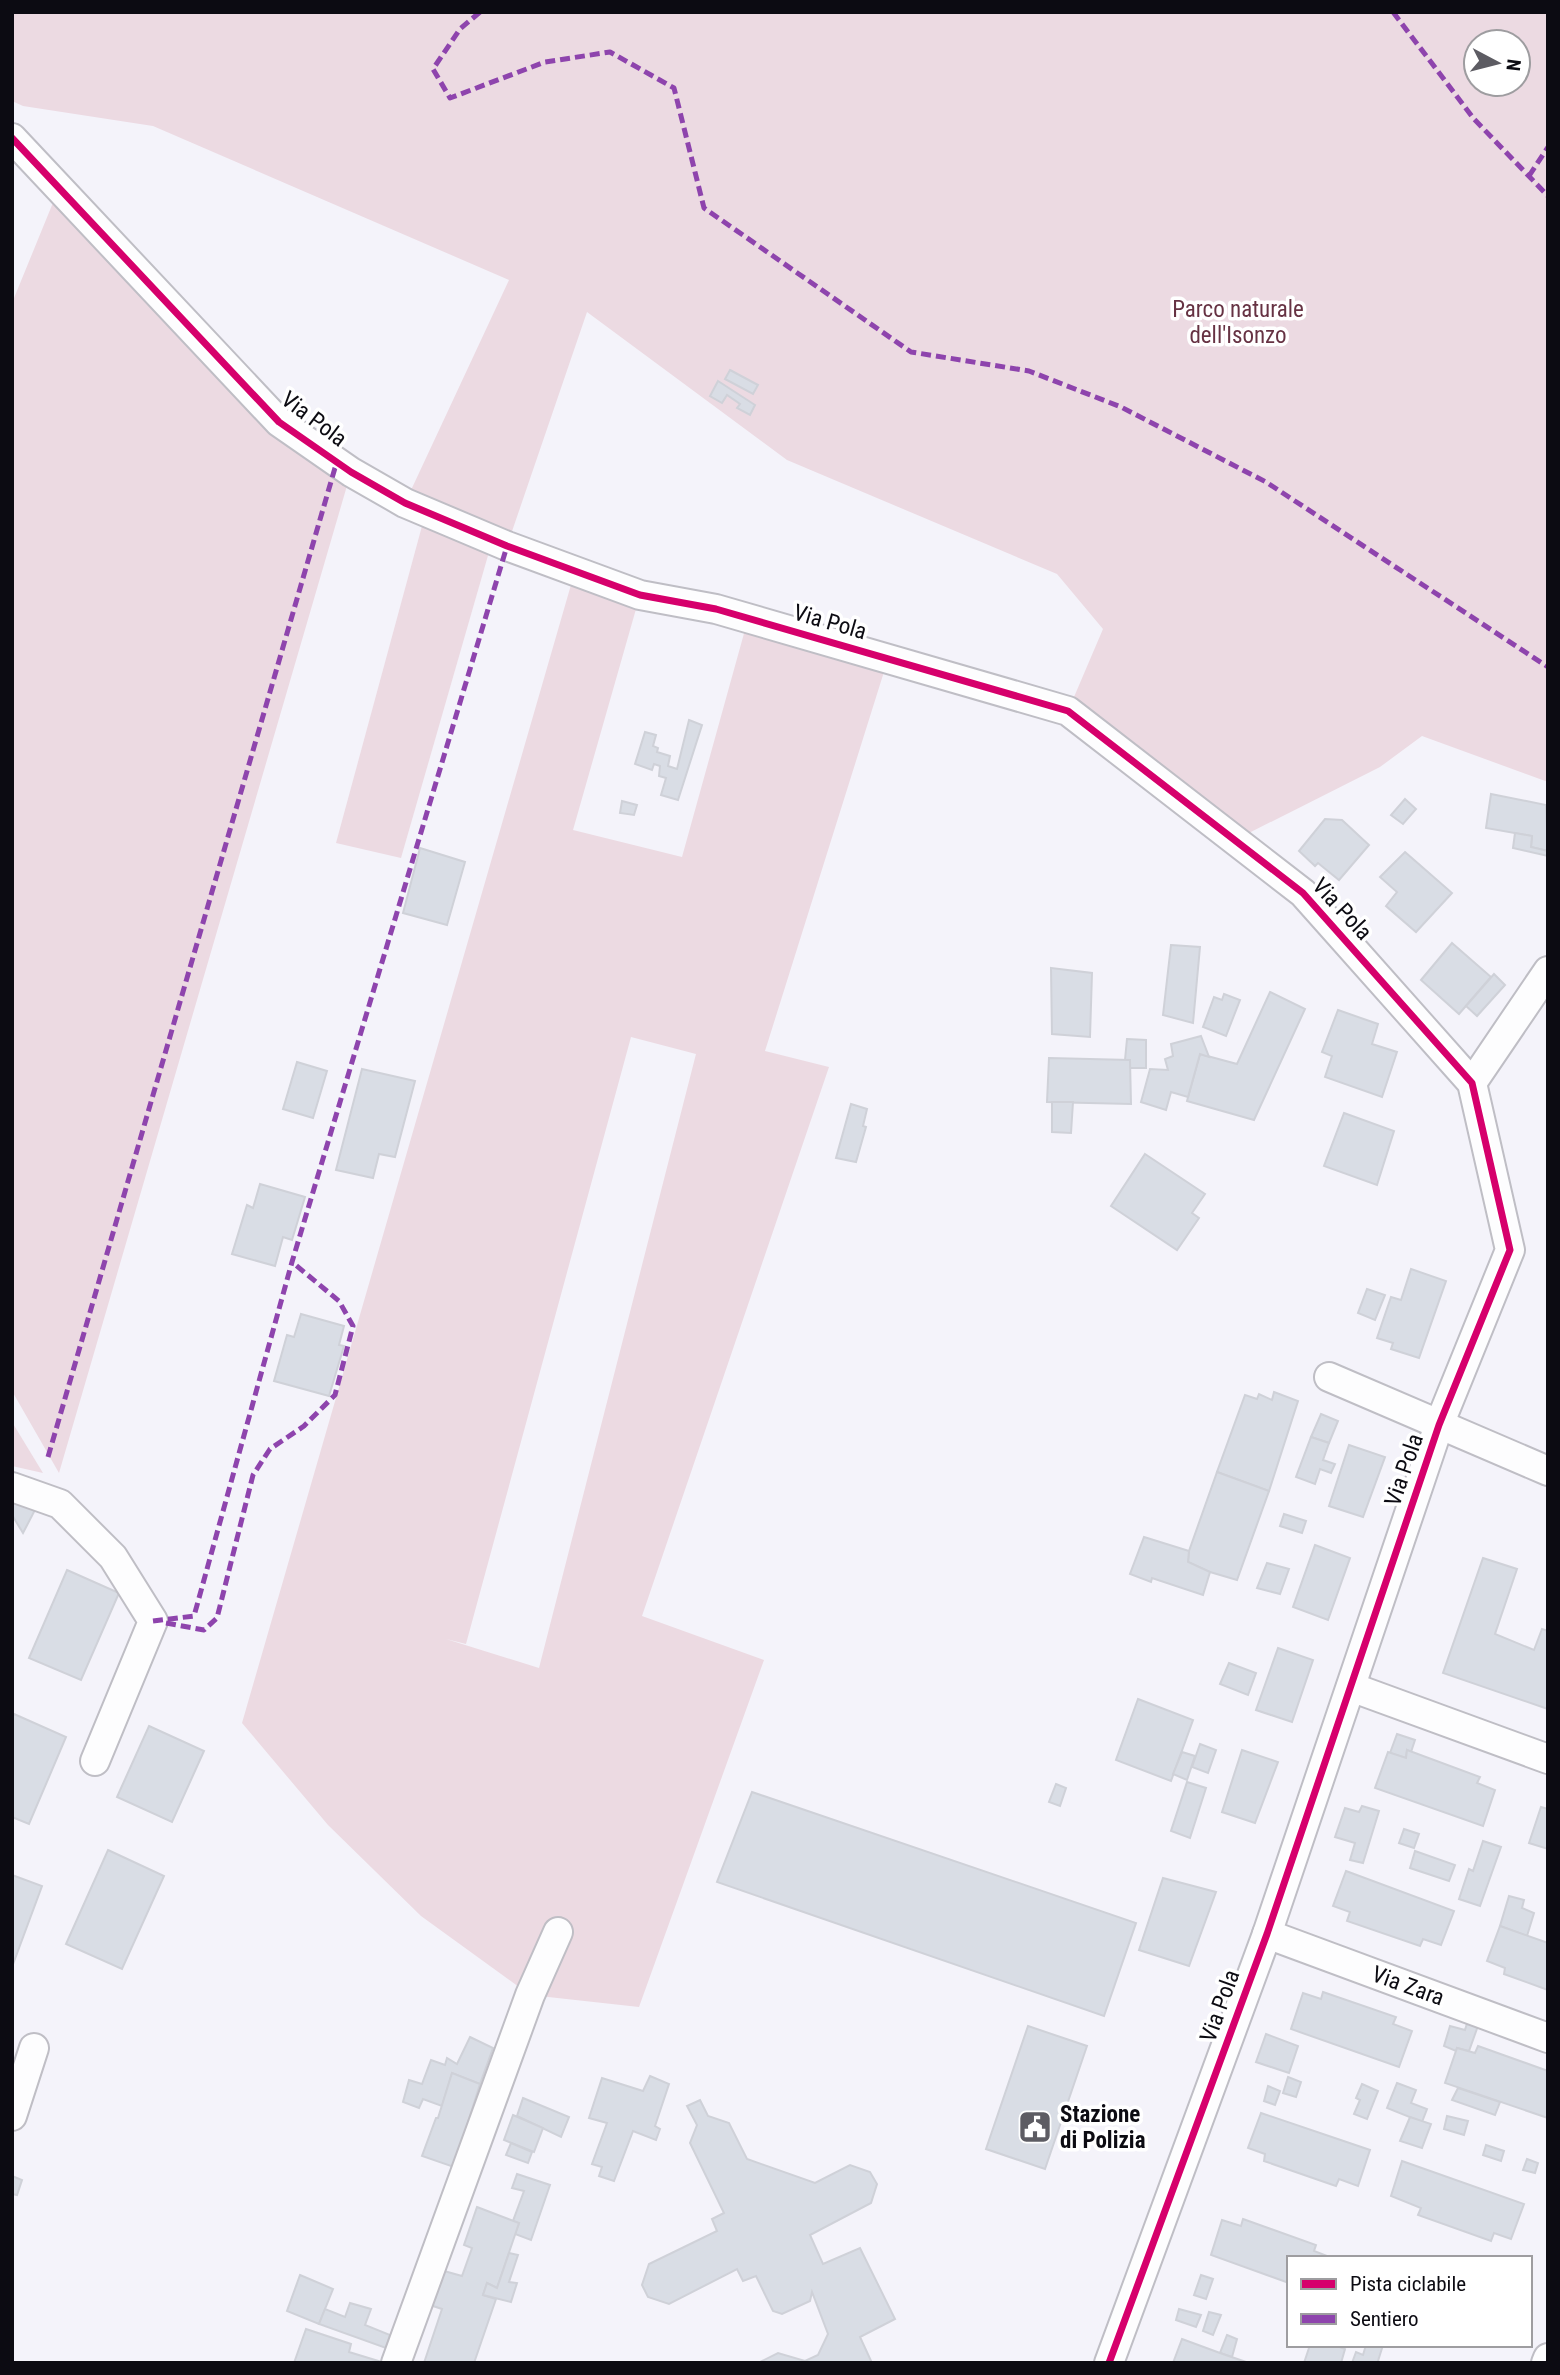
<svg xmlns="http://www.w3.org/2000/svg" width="1560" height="2375" font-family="'Roboto Condensed',sans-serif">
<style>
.green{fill:#ecdae2;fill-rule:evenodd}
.building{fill:#d9dde5;stroke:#cfd1d8;stroke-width:2}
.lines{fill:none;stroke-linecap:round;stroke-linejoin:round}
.minor-casing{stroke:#bfbec5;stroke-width:32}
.minor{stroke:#fdfdfe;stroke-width:28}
.quiet{stroke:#8e44ad;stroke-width:5;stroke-dasharray:10 5;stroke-linecap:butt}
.cycleway-casing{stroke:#fff;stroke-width:11}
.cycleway{stroke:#d6006c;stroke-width:7}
.labels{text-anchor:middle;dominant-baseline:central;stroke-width:7;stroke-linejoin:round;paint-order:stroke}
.park-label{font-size:23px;fill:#663243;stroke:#fff}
.street-label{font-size:23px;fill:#0c0b12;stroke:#fff}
.poi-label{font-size:23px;font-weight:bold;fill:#0c0b12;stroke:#fff;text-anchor:start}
</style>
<rect width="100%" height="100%" fill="#f4f3fa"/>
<g class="green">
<path d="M12,12H1548V782L1422,736L1380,767L1235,840L1068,711L1103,629L1057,574L787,460L587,312L507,546L405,503L509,280L153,126L23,106L12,101ZM1476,42H1518V84H1476Z"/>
<path d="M59,188L279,422L351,472L59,1473L12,1391V303Z"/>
<path d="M422,526L489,552L401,858L336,843Z"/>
<path d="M575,571L640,595L573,830L682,857L748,619L888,659L765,1051L829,1067L642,1616L764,1660L639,2007L530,1995L421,1916L328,1825L242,1723ZM631,1037L696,1054L539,1668L446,1639L466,1644Z"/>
<path d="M12,1422L43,1473L12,1466Z"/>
</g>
<g class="building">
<path d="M730,370L758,385L753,394L725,379Z"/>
<path d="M718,381L755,405L750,415L737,408L740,404L727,395L722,403L710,396Z"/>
<path d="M689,720L702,725L678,800L661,795L666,778L659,776L660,766L654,764L652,770L635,764L645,732L656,735L653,746L658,748L657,752L670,756L668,766L677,769Z"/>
<path d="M1491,794L1546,805L1548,851L1531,847L1532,836L1486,828Z"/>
<path d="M1405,799L1416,809L1403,824L1391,815Z"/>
<path d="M622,801L637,805L634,815L620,813Z"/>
<path d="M1325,819L1342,820L1369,845L1339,880L1318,863L1315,866L1299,851Z"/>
<path d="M1515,833L1532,836L1531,847L1548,851V856L1513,848Z"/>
<path d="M420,848L465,862L447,925L403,913Z"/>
<path d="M1405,852L1452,893L1416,932L1386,906L1397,892L1380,877Z"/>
<path d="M1452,943L1491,977L1459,1014L1421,980Z"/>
<path d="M1171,945L1200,947L1193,1023L1163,1015Z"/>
<path d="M1051,968L1092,973L1090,1037L1052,1034Z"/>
<path d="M1494,974L1505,985L1477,1016L1466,1006Z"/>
<path d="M1270,992L1305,1009L1254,1120L1187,1101L1200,1054L1237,1064Z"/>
<path d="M1224,994L1240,1000L1226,1036L1203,1027L1214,997L1222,1000Z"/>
<path d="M1338,1010L1378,1024L1372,1044L1397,1052L1382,1097L1325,1077L1332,1056L1322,1052Z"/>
<path d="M1201,1036L1209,1057L1200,1054L1188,1097L1171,1092L1166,1110L1141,1102L1150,1069L1168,1070L1165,1059L1173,1056L1171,1044Z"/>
<path d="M1127,1039L1146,1040V1068H1130V1060H1125Z"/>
<path d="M1049,1058L1130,1060L1131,1104L1047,1102Z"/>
<path d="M297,1062L327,1071L313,1118L283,1109Z"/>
<path d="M362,1069L415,1081L395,1157L379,1154L373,1178L336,1170Z"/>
<path d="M1052,1102H1073L1071,1133L1052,1132Z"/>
<path d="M851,1104L867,1109L863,1126L866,1127L856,1162L836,1158Z"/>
<path d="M1344,1113L1394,1131L1377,1185L1324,1166Z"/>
<path d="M1145,1154L1205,1194L1192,1213L1199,1218L1177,1250L1111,1206Z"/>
<path d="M260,1184L305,1197L292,1240L283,1237L275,1266L232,1254L247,1205L253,1208Z"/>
<path d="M1411,1269L1446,1281L1419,1358L1391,1349L1393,1343L1377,1338L1391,1297L1401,1300Z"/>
<path d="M1367,1289L1385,1295L1375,1320L1358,1313Z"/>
<path d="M301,1314L344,1326L339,1345L344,1346L329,1396L274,1381L287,1335L294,1337Z"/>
<path d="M1274,1392L1298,1401L1269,1491L1217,1472L1245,1395L1257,1399L1259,1394L1272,1400Z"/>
<path d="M1321,1414L1338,1421L1329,1443L1311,1437Z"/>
<path d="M1311,1437L1329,1443L1323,1460L1335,1464L1331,1473L1320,1469L1315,1484L1296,1477Z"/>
<path d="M1349,1445L1385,1457L1363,1517L1329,1506Z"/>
<path d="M1217,1472L1269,1491L1237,1580L1210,1572L1188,1562L1189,1551Z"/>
<path d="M12,1494L37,1506L23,1533L12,1515Z"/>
<path d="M1284,1514L1306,1521L1302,1533L1280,1526Z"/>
<path d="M1144,1537L1189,1551L1188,1562L1210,1572L1203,1595L1152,1578L1151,1582L1130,1574Z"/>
<path d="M1315,1545L1350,1558L1328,1620L1293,1607Z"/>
<path d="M1483,1558L1517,1569L1495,1634L1534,1650L1542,1629L1548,1631V1709L1443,1673Z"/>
<path d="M1267,1563L1289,1569L1280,1594L1257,1588Z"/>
<path d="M67,1570L119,1593L81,1680L29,1658Z"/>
<path d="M1278,1648L1313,1660L1292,1722L1256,1710Z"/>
<path d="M1229,1663L1256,1673L1248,1695L1220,1684Z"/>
<path d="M1138,1699L1193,1720L1171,1781L1116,1760Z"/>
<path d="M14,1714L66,1737L29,1824L12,1817V1719Z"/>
<path d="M149,1726L204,1751L172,1822L117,1797Z"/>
<path d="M1397,1734L1415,1740L1411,1752L1407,1750L1406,1758L1390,1753Z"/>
<path d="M1200,1744L1216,1750L1208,1773L1192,1767Z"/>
<path d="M1242,1750L1278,1762L1255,1823L1222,1812Z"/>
<path d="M1407,1750L1480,1777L1477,1783L1495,1790L1483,1826L1375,1788L1388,1752L1406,1758Z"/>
<path d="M1182,1752L1195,1756L1187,1780L1173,1774Z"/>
<path d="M1187,1782L1206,1788L1190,1838L1171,1831Z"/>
<path d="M1056,1784L1066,1788L1060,1806L1049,1802Z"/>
<path d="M752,1792L1136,1923L1104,2016L717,1882Z"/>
<path d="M1362,1806L1379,1811L1363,1863L1350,1860L1355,1843L1335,1837L1345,1808L1359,1812Z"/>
<path d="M1541,1807L1548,1809V1849L1529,1843Z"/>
<path d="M1404,1829L1419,1834L1414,1848L1399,1843Z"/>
<path d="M1483,1841L1501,1847L1480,1906L1459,1899L1469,1869L1473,1871Z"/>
<path d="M108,1850L164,1876L122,1969L66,1944Z"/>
<path d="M1415,1851L1455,1865L1449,1881L1410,1868Z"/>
<path d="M1346,1871L1454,1911L1441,1945L1423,1939L1420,1946L1347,1921L1350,1912L1333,1906Z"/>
<path d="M12,1875L42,1886L12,1967Z"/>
<path d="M1163,1878L1216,1892L1189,1966L1139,1950Z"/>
<path d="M1509,1896L1524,1900L1522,1908L1534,1913L1527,1936L1500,1926Z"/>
<path d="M1500,1926L1548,1943V1990L1504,1974L1505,1968L1487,1961Z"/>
<path d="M1323,1992L1396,2017L1393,2024L1412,2031L1399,2067L1291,2029L1303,1993L1321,1999Z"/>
<path d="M1468,2020L1479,2023L1469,2051L1457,2048L1456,2051L1444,2046L1450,2026L1465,2030Z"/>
<path d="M1028,2026L1087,2046L1045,2169L986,2149Z"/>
<path d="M1266,2034L1298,2046L1289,2073L1256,2062Z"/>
<path d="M470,2037L493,2048L480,2084L452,2073L442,2106L423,2099L419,2108L403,2102L409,2080L422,2084L431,2060L445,2065L447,2058L457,2064Z"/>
<path d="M1478,2046L1548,2071V2118L1445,2083L1457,2048L1475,2053Z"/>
<path d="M452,2073L480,2084L454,2167L422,2156L436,2118H438Z"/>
<path d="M650,2076L669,2084L655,2126L660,2129L656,2140L633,2131L614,2181L599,2176L602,2167L592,2164L607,2123L589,2118L602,2078L643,2091Z"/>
<path d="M1288,2077L1301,2082L1296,2097L1283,2093Z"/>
<path d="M1397,2083L1416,2090L1411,2103L1427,2109L1422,2122L1387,2108Z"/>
<path d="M1362,2084L1378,2091L1367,2119L1354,2114L1360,2100L1356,2098Z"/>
<path d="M1268,2086L1280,2091L1275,2105L1264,2101Z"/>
<path d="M1458,2088L1500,2102L1495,2115L1452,2100Z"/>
<path d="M523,2098L569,2117L561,2137L517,2116Z"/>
<path d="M700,2100L708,2116L729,2123L747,2159L815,2183L850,2165L870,2172L877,2184L871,2203L810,2235L823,2264L860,2248L895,2319L860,2337L872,2363H758L778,2353L805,2361L818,2355L828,2334L812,2292L810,2301L782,2314L773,2311L756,2276L743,2281L737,2269L669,2304L648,2297L642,2285L649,2264L717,2231L712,2219L724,2213L690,2143L697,2125L687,2106Z"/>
<path d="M1261,2113L1370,2150L1358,2186L1339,2179L1336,2186L1333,2185L1264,2161L1265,2154L1248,2148Z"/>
<path d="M513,2115L543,2128L534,2152L504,2140Z"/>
<path d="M1447,2116L1468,2121L1464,2135L1444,2129Z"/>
<path d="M1410,2117L1431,2124L1422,2148L1400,2141Z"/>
<path d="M511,2143L532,2152L528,2163L506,2155Z"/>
<path d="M1486,2145L1504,2151L1501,2161L1483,2155Z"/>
<path d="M1527,2159L1538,2163L1535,2173L1523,2170Z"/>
<path d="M1402,2161L1524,2204L1511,2239L1494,2233L1491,2241L1418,2215L1421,2208L1391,2196Z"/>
<path d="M517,2174L550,2185L531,2240L515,2234L519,2223L513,2221L524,2191L512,2188Z"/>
<path d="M12,2176L22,2180L17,2195L12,2194Z"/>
<path d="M477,2207L519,2223L497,2288L487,2283L483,2295L496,2299L474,2363H424L442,2309L427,2304L437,2269L462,2276L472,2248L464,2245Z"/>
<path d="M1243,2219L1316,2245L1314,2251L1332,2258H1289V2283L1211,2255L1222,2220L1241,2226Z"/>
<path d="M509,2253L518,2255L509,2282L517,2283L511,2302L483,2295L487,2283L497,2288Z"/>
<path d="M300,2275L333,2289L319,2324L287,2311Z"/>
<path d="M1201,2275L1213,2279L1206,2299L1194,2295Z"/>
<path d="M350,2303L371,2309L365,2325L390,2335L386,2348L319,2324L325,2309L345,2317Z"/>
<path d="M1179,2309L1201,2315L1196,2327L1176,2320Z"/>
<path d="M1209,2312L1221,2315L1213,2335L1203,2331Z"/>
<path d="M306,2329L351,2344L349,2352L385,2363H294Z"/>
<path d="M1227,2335L1237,2339L1232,2357L1220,2353Z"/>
<path d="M1182,2339L1220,2353L1249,2363H1173Z"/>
<path d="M1310,2345H1334L1345,2349L1341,2363H1304Z"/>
<path d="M1366,2345H1383L1378,2361L1381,2363H1352L1356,2352L1363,2355Z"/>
</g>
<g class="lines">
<defs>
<g id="minor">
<path d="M12,138L279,422L351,472L405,503L507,546L640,595L716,609L1068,711L1303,893L1472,1083L1510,1250L1439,1425L1267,1934L1109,2363"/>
<path d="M1472,1083L1548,971"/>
<path d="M1329,1377L1548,1471"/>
<path d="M12,1487L60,1504L113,1557L153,1621L95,1761"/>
<path d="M1351,1687L1548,1759"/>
<path d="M1267,1934L1548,2038"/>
<path d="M12,2116L34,2048"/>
<path d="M396,2363L530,1995L558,1932"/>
<path d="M1546,2363L1548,2358"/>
</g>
</defs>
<use href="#minor" class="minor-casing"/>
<use href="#minor" class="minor"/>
<g class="quiet">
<path d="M480,12L460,29L433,69L450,98L545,62L610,52L674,88L704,208L911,352L1029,371L1121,407L1266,482L1548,667"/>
<path d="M1393,12L1474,119L1548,196"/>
<path d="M1529,176L1548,147"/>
<path d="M48,1457L337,461"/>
<path d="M153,1621L194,1616L292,1262L507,546"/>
<path d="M166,1623L204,1630L217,1618L253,1475L270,1449L304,1426L335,1395L353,1326L339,1301L292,1262"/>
</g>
<defs>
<path id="cycleway" d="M12,138L279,422L351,472L405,503L507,546L640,595L716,609L1068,711L1303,893L1472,1083L1510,1250L1439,1425L1267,1934L1109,2363"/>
</defs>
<use href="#cycleway" class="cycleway-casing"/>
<use href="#cycleway" class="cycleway"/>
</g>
<defs>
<symbol id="civic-square" viewBox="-11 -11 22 22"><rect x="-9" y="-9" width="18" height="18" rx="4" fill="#5d5c63" stroke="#fff"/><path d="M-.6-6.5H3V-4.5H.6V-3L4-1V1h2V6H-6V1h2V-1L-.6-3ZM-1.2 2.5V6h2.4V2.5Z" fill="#fff"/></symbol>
</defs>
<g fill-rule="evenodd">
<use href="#civic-square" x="1016" y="2108" width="38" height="38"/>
</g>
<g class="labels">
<g class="park-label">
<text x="1238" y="309">Parco naturale<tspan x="1238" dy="26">dell'Isonzo</tspan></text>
</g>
<g class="street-label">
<text transform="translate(314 419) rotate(37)">Via Pola</text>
<text transform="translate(830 622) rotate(16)">Via Pola</text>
<text transform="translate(1342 909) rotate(47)">Via Pola</text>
<text transform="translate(1404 1470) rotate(-71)">Via Pola</text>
<text transform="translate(1408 1986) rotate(20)">Via Zara</text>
<text transform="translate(1220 2006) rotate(-70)">Via Pola</text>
</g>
<g class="poi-label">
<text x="1060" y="2114">Stazione<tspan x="1060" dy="26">di Polizia</tspan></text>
</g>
</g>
<rect width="1560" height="2375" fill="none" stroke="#0c0b12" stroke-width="28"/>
<rect x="1287" y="2256" width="245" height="91" fill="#ffffff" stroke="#9e9da0" stroke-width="2"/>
<rect x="1301" y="2279" width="35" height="10" fill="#d6006c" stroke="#9e9da0" stroke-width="2"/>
<text x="1350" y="2291" font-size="21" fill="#0c0b12">Pista ciclabile</text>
<rect x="1301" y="2314" width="35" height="10" fill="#8e44ad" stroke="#9e9da0" stroke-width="2"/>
<text x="1350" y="2326" font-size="21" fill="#0c0b12">Sentiero</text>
<g transform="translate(1497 63) rotate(97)"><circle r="33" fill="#ffffff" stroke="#9e9da0" stroke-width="2"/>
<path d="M0-5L12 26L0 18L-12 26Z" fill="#5d5c63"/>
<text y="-10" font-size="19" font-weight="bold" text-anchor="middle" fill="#0c0b12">N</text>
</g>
</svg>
